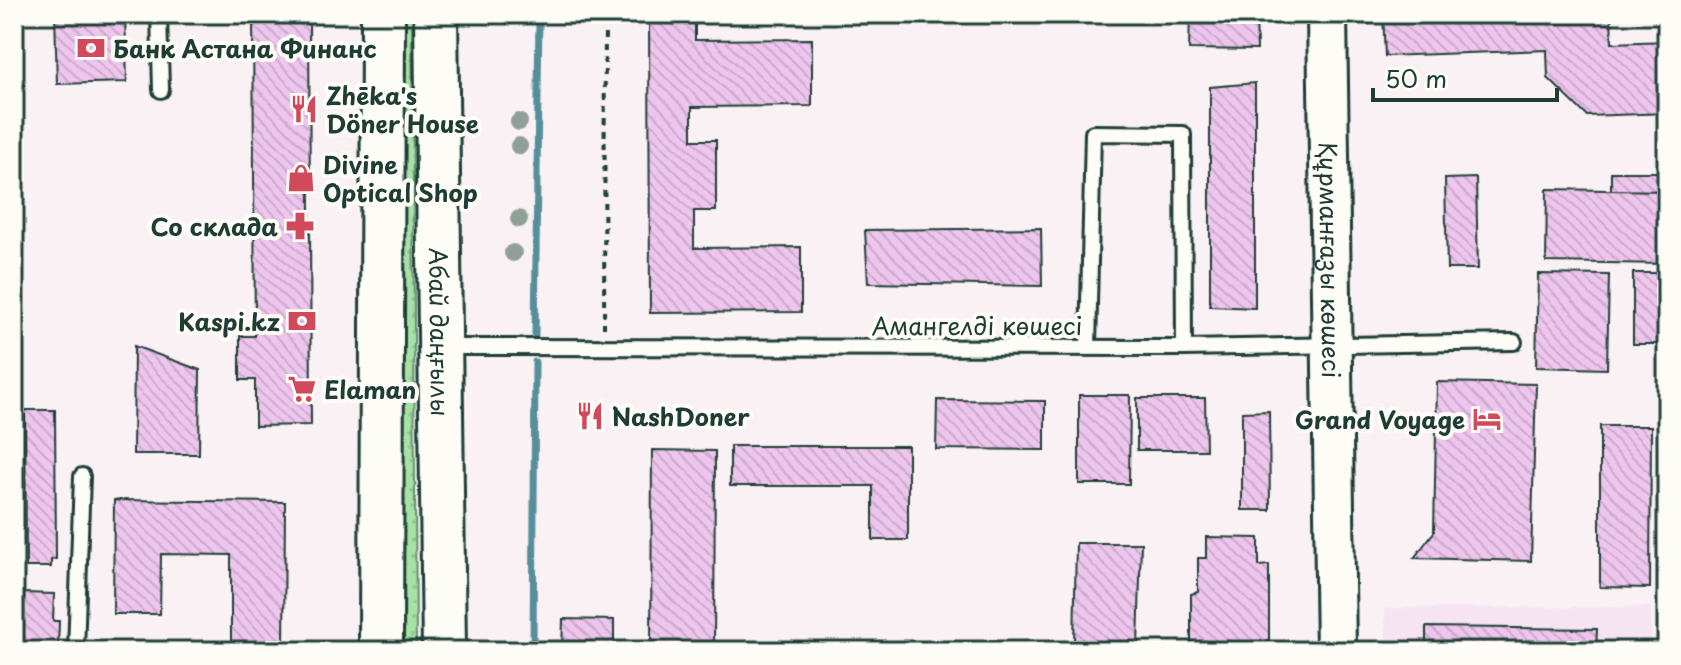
<svg xmlns="http://www.w3.org/2000/svg" width="1681" height="665" font-family="'Playpen Sans',sans-serif">
<style>
.built{fill:#f6e4f3}
.grass{fill:url(#grass-dots);stroke:#638f6d;stroke-width:2}
.lines{fill:none;stroke-linecap:round;stroke-linejoin:round}
.stream{stroke:#578f9a;stroke-width:7}
.building{fill:url(#building-back-hatch);stroke:#1f3d34;stroke-width:2}
.service-casing{stroke:#1f3d34;stroke-width:20}
.tertiary-casing{stroke:#1f3d34;stroke-width:44}
.secondary-casing{stroke:#1f3d34;stroke-width:48}
.path{stroke:#1f3d34;stroke-width:4;stroke-dasharray:6 6;stroke-linecap:butt}
.service{stroke:#fdfcf7;stroke-width:14}
.tertiary{stroke:#fdfcf7;stroke-width:38}
.secondary{stroke:#fdfcf7;stroke-width:42}
.tree{fill:#90a098}
.labels{text-anchor:middle;dominant-baseline:central;stroke-width:8;stroke-linejoin:round;paint-order:stroke}
.poi-label{font-size:24px;font-weight:bold;fill:#1f3d34;stroke:#fdfcf7;text-anchor:start}
.street-label{font-size:24px;fill:#1f3d34;stroke:#fdfcf7}
</style>
<defs>
<pattern id="grass-dots" width="8" height="8" patternUnits="userSpaceOnUse" patternTransform="scale(2)"><rect width="8" height="8" fill="#a7e1a6"/><path d="M2 2h.1M6 6h.1" fill="none" stroke="#8fc290" stroke-width="1.8" stroke-linecap="round"/></pattern>
<pattern id="building-back-hatch" width="6" height="6" patternUnits="userSpaceOnUse" patternTransform="scale(2)"><rect width="6" height="6" fill="#eec5ed"/><path d="M-1 5l2 2M0 0l6 6M5-1l2 2" fill="none" stroke="#cac"/></pattern>
</defs>
<rect width="100%" height="100%" fill="#faf1f5"/>
<filter id="ink" filterUnits="userSpaceOnUse"><feTurbulence type="fractalNoise" baseFrequency=".0125" numOctaves="2"/><feDisplacementMap in="SourceGraphic" scale="16" xChannelSelector="R" yChannelSelector="G"/><feConvolveMatrix kernelMatrix="1 2 1 2 8 2 1 2 1" color-interpolation-filters="sRGB"/></filter>
<g filter="url(#ink)">
<path class="built" d="M1651,607V651H1386L1385,608Z"/>
<path class="grass" d="M396,14H412L416,651H401Z"/>
<g class="lines">
<g class="stream">
<path d="M535,335L539,14"/>
<path d="M533,651L535,362"/>
</g>
</g>
<g class="building">
<path d="M55,14H125L127,82L57,84Z"/>
<path d="M253,14H309L311,425L255,426V380H240V336H255Z"/>
<path d="M649,14H695V40L812,39V106L692,107V140H716V211H694V248L801,247V312L650,313Z"/>
<path d="M1190,14H1256L1257,50L1189,49Z"/>
<path d="M1383,14H1611L1612,43L1667,41V113L1587,116L1548,78L1547,50L1385,56Z"/>
<path d="M1255,83V308L1210,306V87Z"/>
<rect x="1611" y="172" width="56" height="73"/>
<path d="M1476,178L1478,269H1447L1445,179Z"/>
<path d="M1547,189L1667,191V264L1546,262Z"/>
<path d="M1041,228L1042,286L868,283L865,230Z"/>
<rect x="1633" y="273" width="34" height="71"/>
<path d="M1538,274L1609,275L1607,369L1536,367Z"/>
<path d="M134,346L200,370L199,454H133Z"/>
<path d="M1437,382L1536,384L1531,561L1414,558L1434,532Z"/>
<path d="M1079,395H1130L1129,484H1079Z"/>
<path d="M1137,398H1205L1206,450H1137Z"/>
<path d="M937,400L1045,401V450L936,449Z"/>
<path d="M25,410H55L56,559L51,560V567H26Z"/>
<path d="M1269,411L1270,510H1242V412Z"/>
<path d="M1600,426H1651L1650,588L1600,587Z"/>
<path d="M730,446H908V540H873V486H730Z"/>
<path d="M652,450L715,451L714,651H651Z"/>
<path d="M114,500L285,502L284,651H231V555L161,554L160,614H113Z"/>
<path d="M1206,537L1259,538V566L1269,565V651H1191V594L1198,592V558H1206Z"/>
<path d="M1076,543H1141L1138,647H1074Z"/>
<path d="M24,593L54,594L53,621H59L58,651H23Z"/>
<path d="M563,619L614,620V651H562Z"/>
<path d="M1426,627L1597,629L1596,651H1426Z"/>
</g>
<g class="lines">
<defs>
<g id="service">
<path d="M159,14L161,90"/>
<path d="M1663,14L1667,27"/>
<path d="M444,347L1184,348L1514,342"/>
<path d="M1088,347L1093,133L1183,134L1184,348"/>
<path d="M76,651L82,476"/>
</g>
<g id="tertiary">
<path id="s1" d="M1327,14L1336,651"/>
</g>
<g id="secondary">
<path id="s2" d="M436,14L444,651"/>
<path d="M381,651L383,14"/>
</g>
</defs>
<use href="#service" class="service-casing"/>
<use href="#tertiary" class="tertiary-casing"/>
<use href="#secondary" class="secondary-casing"/>
<path class="path" d="M604,328L605,14"/>
<use href="#service" class="service"/>
<use href="#tertiary" class="tertiary"/>
<use href="#secondary" class="secondary"/>
</g>
<g class="tree">
<circle cx="519" cy="122" r="9"/>
<circle cx="519" cy="146" r="9"/>
<circle cx="519" cy="219" r="9"/>
<circle cx="513" cy="253" r="9"/>
</g>
</g>
<defs>
<symbol id="bank-bare" viewBox="-9 -9 18 18"><path d="M-6-4H6V4H-6ZM0-2.3a2.3 2.3 0 1 0 0 4.6a2.3 2.3 0 1 0 0-4.6Z" fill="#d1495b" stroke="#fdfcf7" stroke-width="2.5" paint-order="stroke"/></symbol>
<symbol id="restaurant-bare" viewBox="-9 -9 18 18"><path d="M-5-6h1v4h1v-4h1v4h1v-4h1v5L-1.5 .5V6h-2V.5L-5-1ZM5-6V6H3V1.5H1.5Q1.5-4 5-6Z" fill="#d1495b" stroke="#fdfcf7" stroke-width="2.5" paint-order="stroke"/></symbol>
<symbol id="shop-bare" viewBox="-9 -9 18 18"><path d="M-5-2.5h2.3a2.7 3.5 0 0 1 5.4 0H5L5.5 6h-11ZM-1.5-2.5h3a1.5 2.3 0 0 0-3 0Z" fill="#d1495b" stroke="#fdfcf7" stroke-width="2.5" paint-order="stroke"/></symbol>
<symbol id="pharmacy-bare" viewBox="-9 -9 18 18"><path d="M-2-6h4v4h4v4h-4v4h-4v-4h-4v-4h4Z" fill="#d1495b" stroke="#fdfcf7" stroke-width="2.5" paint-order="stroke"/></symbol>
<symbol id="supermarket-bare" viewBox="-9 -9 18 18"><path d="M-6-5.5h2.5l.6 2H6L4.5 2H-2.5L-4.4-4H-6ZM-1.5 3.2a1.3 1.3 0 1 0 .1 0ZM3 3.2a1.3 1.3 0 1 0 .1 0Z" fill="#d1495b" stroke="#fdfcf7" stroke-width="2.5" paint-order="stroke"/></symbol>
<symbol id="hotel-bare" viewBox="-9 -9 18 18"><path d="M-6-4.5h1.5V1H6V5H4.5V3h-9V5H-6ZM-4 0a1.8 1.8 0 1 1 3.6 0ZM.5 0V-2.5h3Q6-2.5 6 0Z" fill="#d1495b" stroke="#fdfcf7" stroke-width="2.5" paint-order="stroke"/></symbol>
</defs>
<g fill-rule="evenodd">
<use href="#bank-bare" x="71" y="28" width="40" height="40"/>
<use href="#restaurant-bare" x="284" y="89" width="40" height="40"/>
<use href="#shop-bare" x="281" y="158" width="40" height="40"/>
<use href="#pharmacy-bare" x="280" y="206" width="40" height="40"/>
<use href="#bank-bare" x="282" y="301" width="40" height="40"/>
<use href="#supermarket-bare" x="282" y="369" width="40" height="40"/>
<use href="#restaurant-bare" x="570" y="396" width="40" height="40"/>
<use href="#hotel-bare" x="1467" y="399" width="40" height="40"/>
</g>
<g class="labels">
<g class="poi-label">
<text x="113" y="48">Банк Астана Финанс</text>
<text x="326" y="95">Zhēka's<tspan x="326" dy="28">Döner House</tspan></text>
<text x="323" y="164">Divine<tspan x="323" dy="28">Optical Shop</tspan></text>
<text x="278" y="226" text-anchor="end">Со склада</text>
<text x="280" y="321" text-anchor="end">Kaspi.kz</text>
<text x="324" y="389">Elaman</text>
<text x="612" y="416">NashDoner</text>
<text x="1465" y="419" text-anchor="end">Grand Voyage</text>
</g>
<g class="street-label">
<text stroke="none"><textPath href="#s1" startOffset="246">Құрманғазы көшесі</textPath></text>
<text x="977" y="325">Амангелді көшесі</text>
<text stroke="none"><textPath href="#s2" startOffset="318">Абай даңғылы</textPath></text>
</g>
</g>
<rect width="1681" height="665" fill="none" stroke="#fdfcf7" stroke-width="48"/>
<rect x="24" y="24" width="1633" height="617" fill="none" stroke="#1f3d34" stroke-width="3" filter="url(#ink)"/>
<path d="M1373 88v12h184v-12" fill="none" stroke="#1f3d34" stroke-width="4"/>
<text x="1385" y="88" font-size="24" fill="#1f3d34" stroke="#fdfcf7" stroke-width="6" paint-order="stroke">50 m</text>
</svg>
